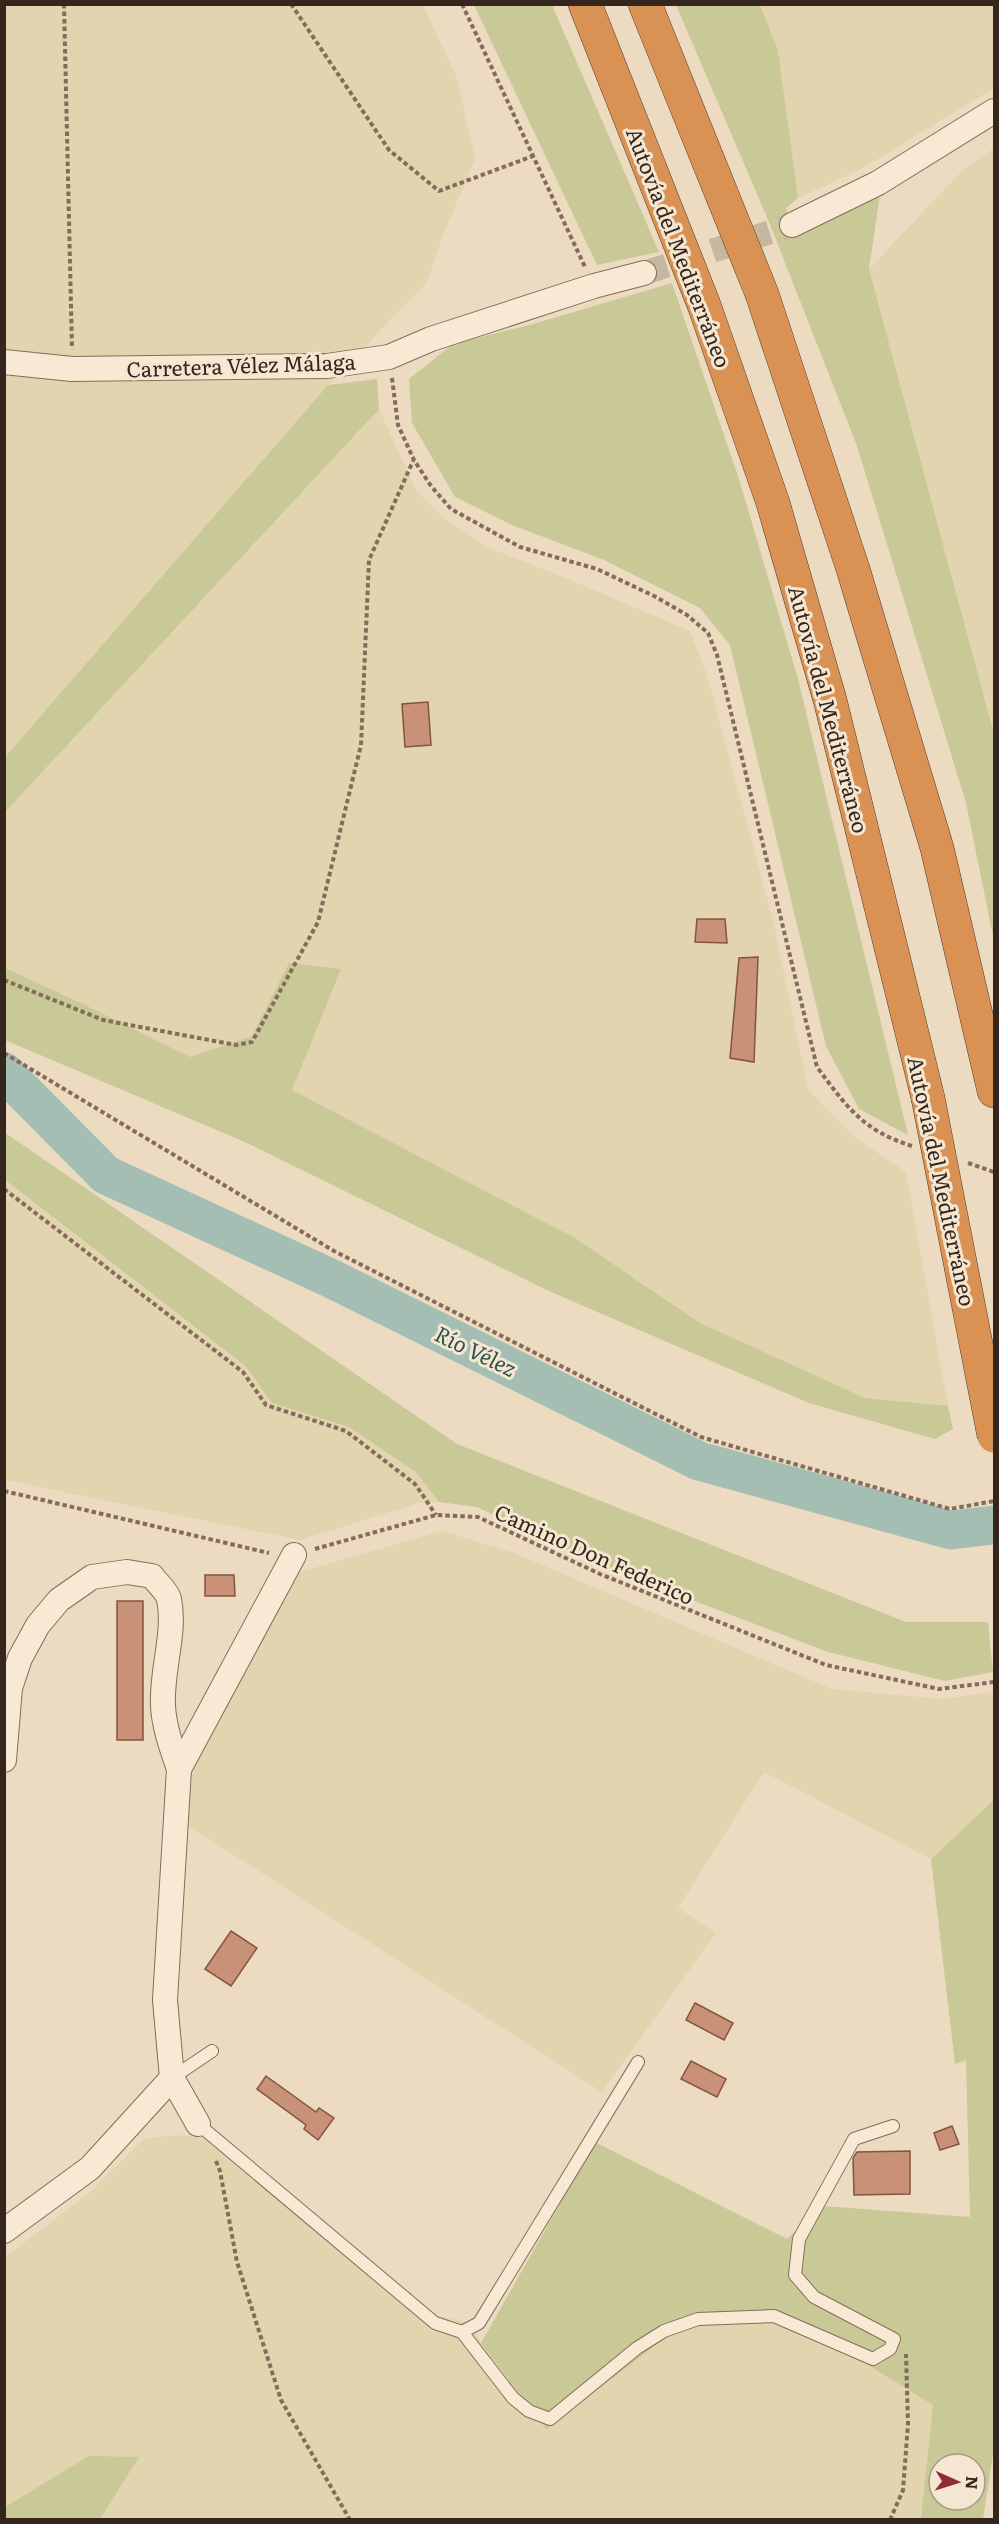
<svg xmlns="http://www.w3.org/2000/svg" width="999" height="2524" font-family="Literata,serif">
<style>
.farmland{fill:#e1d4af}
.green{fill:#c8c996;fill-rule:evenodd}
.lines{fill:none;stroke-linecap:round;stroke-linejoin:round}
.river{stroke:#a4beb4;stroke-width:39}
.building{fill:#c99278;stroke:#835440;stroke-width:1.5}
.street-tunnel{stroke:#c7b7a0;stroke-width:24;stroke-dasharray:24 12;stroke-linecap:butt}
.lane-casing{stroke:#856c5a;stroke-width:14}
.street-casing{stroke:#856c5a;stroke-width:26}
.highway-casing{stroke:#523b2e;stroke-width:34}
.path{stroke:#856c5a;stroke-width:4;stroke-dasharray:4.5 3;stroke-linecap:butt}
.lane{stroke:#f7e9d4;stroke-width:12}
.street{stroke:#f7e9d4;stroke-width:24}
.highway{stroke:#d99254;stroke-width:33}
.highway-bridge-casing{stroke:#523b2e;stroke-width:34;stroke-linecap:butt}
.highway-bridge{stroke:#d99254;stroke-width:33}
.labels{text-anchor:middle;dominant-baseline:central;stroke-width:6;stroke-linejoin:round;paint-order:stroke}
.street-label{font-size:21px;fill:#35261d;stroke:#f4e6d0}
.water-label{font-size:22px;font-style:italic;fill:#2d544e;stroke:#f4e6d0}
</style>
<rect width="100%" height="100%" fill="#ecdbc1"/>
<g class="farmland">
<path d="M5,5H423L457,78L475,159L444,233L427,282L328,385L5,757Z"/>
<path d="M760,5H994V88L863,168L798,198L778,50Z"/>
<path d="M994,148V734L869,269L960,173Z"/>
<path d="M379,409L417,492L445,519L487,547L571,580L690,631L707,675L773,920L808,1089L854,1137L906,1172L948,1406L865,1398L700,1323L575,1238L292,1090L340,969L289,963L252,1036L190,1057L79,1002L5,968L4,812Z"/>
<path d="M4,1180L245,1367L272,1403L349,1427L416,1472L439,1502L419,1503L300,1540L5,1480Z"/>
<path d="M442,1531L514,1553L832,1689L941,1699L993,1692L994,1800L931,1859L764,1772L678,1908L716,1933L602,2092L184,1823L189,1770L300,1572Z"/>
<path d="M176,2135L222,2139L438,2316L470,2323L481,2343L685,2323L795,2320L934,2405L921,2519L5,2520V2257L89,2193L144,2139Z"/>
</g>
<g class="green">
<path d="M474,5H552L659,252L597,265Z"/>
<path d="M676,5H760L778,50L798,198L786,208L795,237L880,194L869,269L994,734V941L966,803L857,446L769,222Z"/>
<path d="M672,283L739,479L798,679L908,1135L859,1109L826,1046L730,645L700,608L604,560L512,525L455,497L412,423L409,379L453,344L533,324Z"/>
<path d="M377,379L379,409L5,812V757L328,385Z"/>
<path d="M289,963L341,969L292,1090L575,1238L700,1323L865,1398L948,1406L953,1429L935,1439L809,1403L551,1292L247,1143L5,1040V968L79,1002L190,1057L252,1036Z"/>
<path d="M4,1132L457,1444L906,1622H988L993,1672L945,1681L828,1652L597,1564L477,1507L439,1502L416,1472L349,1427L272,1403L245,1366L5,1180Z"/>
<path d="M994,1800V2448L983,2519H921L933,2405L795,2320L685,2323L546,2429L481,2343L595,2142L787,2239L823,2206L970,2217L966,2060L955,2064L931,1859ZM939,2464H975V2500H939Z"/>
<path d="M89,2456L139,2457L100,2519H5V2507Z"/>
</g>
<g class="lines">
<path class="river" d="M4,1072L106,1175L328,1277L699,1461L951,1530L994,1525"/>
</g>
<g class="building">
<path d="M428,702L431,745L405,747L402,704Z"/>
<path d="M697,919H725L727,943L695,942Z"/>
<path d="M758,957L754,1062L730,1058L739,958Z"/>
<path d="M205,1575H234L235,1596H205Z"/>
<rect x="117" y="1601" width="26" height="139"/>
<path d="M231,1931L257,1948L231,1986L205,1969Z"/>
<path d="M695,2003L733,2023L724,2040L686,2020Z"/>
<path d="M691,2061L726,2079L717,2097L681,2079Z"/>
<path d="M266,2076L316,2112L319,2108L334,2118L318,2140L304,2129L306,2125L257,2089Z"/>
<path d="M952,2126L959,2144L940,2150L934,2133Z"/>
<path d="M910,2151V2194L854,2195L853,2158L857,2152Z"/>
</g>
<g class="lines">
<path class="street-tunnel" d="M644,273L792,225"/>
<defs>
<g id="lane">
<path d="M172,2078L212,2051"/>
<path d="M198,2124L435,2323L462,2332L513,2398L529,2411L550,2419L637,2348L664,2331L698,2319L774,2316L873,2359L890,2349L894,2339L814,2297L795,2275L799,2239L854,2139L893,2126"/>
<path d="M462,2332L479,2323L638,2062"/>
</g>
<g id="street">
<path d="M792,225L878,183L994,111"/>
<path d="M4,362L72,369L327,366L389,357L431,339L594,286L644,273"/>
<path d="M4,1760L10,1688L20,1658L38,1625L59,1600L92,1577L127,1572L152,1576C157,1583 167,1591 169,1599C176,1633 161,1670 163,1706C164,1727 172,1749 179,1769"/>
<path d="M198,2124L172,2078L165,2000L179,1769L294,1555"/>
<path d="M4,2231L90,2168L172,2078"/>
</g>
<g id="highway">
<path d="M585,4L704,305L773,503L830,700L928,1098"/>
<path d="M645,4L762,294L853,569L937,848L994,1091"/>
</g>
</defs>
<use href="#lane" class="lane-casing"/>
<use href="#street" class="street-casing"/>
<use href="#highway" class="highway-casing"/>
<g class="path">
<path d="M64,4L72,349"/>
<path d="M291,4L389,150L439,191L533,156"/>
<path d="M462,4L585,267"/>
<path d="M392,378L398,425L414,460L431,486L451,509L520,547L597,569L654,596L687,615L708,633L717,655L817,1067C846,1106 863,1131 912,1146"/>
<path d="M4,980L103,1020L236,1045L252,1042L318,922L361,745L369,560L413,461"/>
<path d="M4,1053L334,1251L701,1437L950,1509L994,1501"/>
<path d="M968,1163L994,1172"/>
<path d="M4,1189L243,1372L266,1405L346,1431L415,1484L436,1515"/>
<path d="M4,1491L269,1553"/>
<path d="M315,1549L436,1515L478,1517L600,1574L826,1665L939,1689L994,1682"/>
<path d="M216,2161L220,2171L237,2262L281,2400L350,2520"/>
<path d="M890,2520L903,2490L908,2424L906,2354"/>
</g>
<use href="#lane" class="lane"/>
<use href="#street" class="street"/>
<use href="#highway" class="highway"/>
<defs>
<path id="highway-bridge" d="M928,1098L994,1436"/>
</defs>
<use href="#highway-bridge" class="highway-bridge-casing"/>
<use href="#highway-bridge" class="highway-bridge"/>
</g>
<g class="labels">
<g class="street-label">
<text transform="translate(680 247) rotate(69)">Autovía del Mediterráneo</text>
<text transform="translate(241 364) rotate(-2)">Carretera Vélez Málaga</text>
<text transform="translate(830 709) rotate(75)">Autovía del Mediterráneo</text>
<text transform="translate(943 1181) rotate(78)">Autovía del Mediterráneo</text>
<text transform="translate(595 1553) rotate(24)">Camino Don Federico</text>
</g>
<g class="water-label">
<text transform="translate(476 1350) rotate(26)">Río Vélez</text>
</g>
</g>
<rect width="999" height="2524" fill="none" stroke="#35261d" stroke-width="12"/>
<g transform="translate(957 2482) rotate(93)"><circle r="28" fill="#f4e6d0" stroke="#a89988" stroke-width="1.5"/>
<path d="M0-4.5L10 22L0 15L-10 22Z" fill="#912c37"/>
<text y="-9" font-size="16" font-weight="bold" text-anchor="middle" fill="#35261d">N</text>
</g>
</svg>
